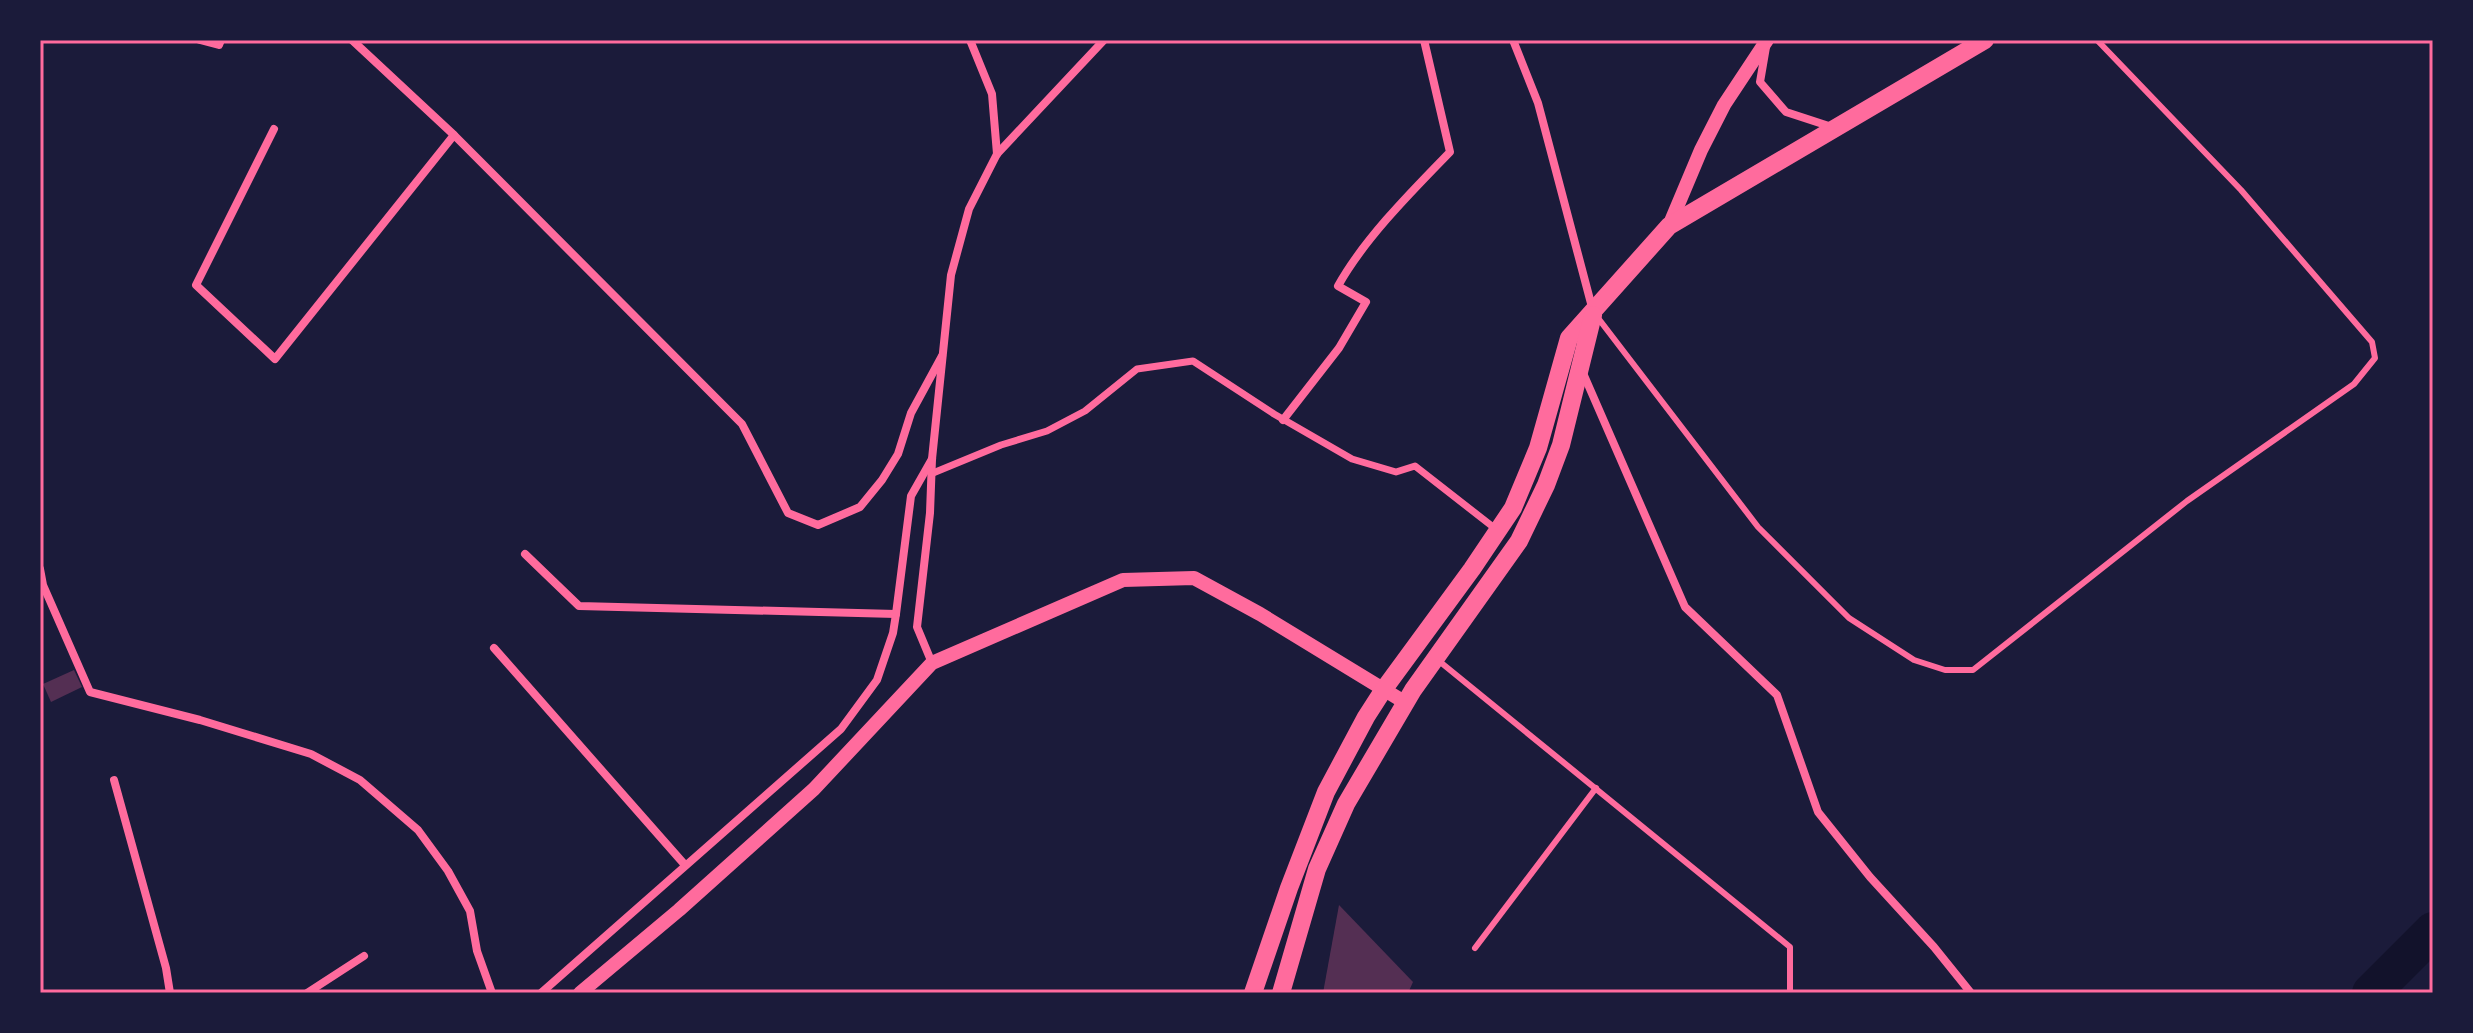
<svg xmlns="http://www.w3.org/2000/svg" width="2473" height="1033" font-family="'PT Sans',sans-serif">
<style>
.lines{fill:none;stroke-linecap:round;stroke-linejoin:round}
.river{stroke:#12122b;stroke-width:38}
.building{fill:#542f53}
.service{stroke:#ff6b9d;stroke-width:6}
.pedestrian{stroke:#ff6b9d;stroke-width:7}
.minor{stroke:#ff6b9d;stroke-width:8}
.tertiary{stroke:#ff6b9d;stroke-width:14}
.primary{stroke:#ff6b9d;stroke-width:18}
.neatline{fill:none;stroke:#ff6b9d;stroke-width:3}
</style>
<rect width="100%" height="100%" fill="#1b1b3a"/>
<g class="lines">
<path class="river" d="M2371,993L2433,931"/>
</g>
<g class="building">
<path d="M74,670L82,687L51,702L43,684Z"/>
<path d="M1339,905L1413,982L1408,993H1323Z"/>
</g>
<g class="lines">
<g class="service">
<path d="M1598,318L1758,527L1849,618L1914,660L1945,670H1973L2187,501L2354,384L2375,358L2372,342L2241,190L2097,40"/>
<path d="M1439,661L1790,947V993"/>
<path d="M1475,948L1596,788"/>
</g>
<path class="pedestrian" d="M933,473L1001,445L1047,431L1085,411L1137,369L1193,361L1274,414L1352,459L1396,472L1415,466L1497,530"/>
<g class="minor">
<path d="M200,40L219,45L221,40"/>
<path d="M352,40L454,135L742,424L788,513L818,525L860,507L882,480L898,454L911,413L942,356"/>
<path d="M970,40L992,94L997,154"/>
<path d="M1513,40L1538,103L1593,311"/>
<path d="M1766,47L1760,82L1786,112L1835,128"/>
<path d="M274,129L196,285L275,359L454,135"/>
<path d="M1583,373L1685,607L1777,695L1818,812L1870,877L1934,947L1971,993"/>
<path d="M1283,420L1339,348L1366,302L1338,286C1364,239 1412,191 1450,152L1424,40"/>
<path d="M525,554L579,606L896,614"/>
<path d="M40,569L43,585L90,692L200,720L311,754L360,780L418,830L448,871L470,911L477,951L492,993"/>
<path d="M494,648L685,865"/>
<path d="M932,663L917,627L930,513L932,459L951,275L969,209L997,154L1104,40"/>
<path d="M114,780L166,968L170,993"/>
<path d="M307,993L364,956"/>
<path d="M541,993L841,729L877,680L893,633L896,614L911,496L932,459"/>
</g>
<g class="tertiary">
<path d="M1669,226L1701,150L1724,105L1767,40"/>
<path d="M580,993L679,910L814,789L932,663L1123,580L1194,578L1260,614L1406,703"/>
</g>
<g class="primary">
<path d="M1253,993L1289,888L1326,792L1366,717L1384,689L1472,569L1513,508L1538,448L1569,338L1669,226L1985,40"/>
<path d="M1281,993L1317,869L1346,804L1413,690L1519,541L1546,485L1561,445L1593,315"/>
</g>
</g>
<rect width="2473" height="1033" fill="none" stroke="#1b1b3a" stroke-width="84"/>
<rect x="42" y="42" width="2389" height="949" class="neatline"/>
</svg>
